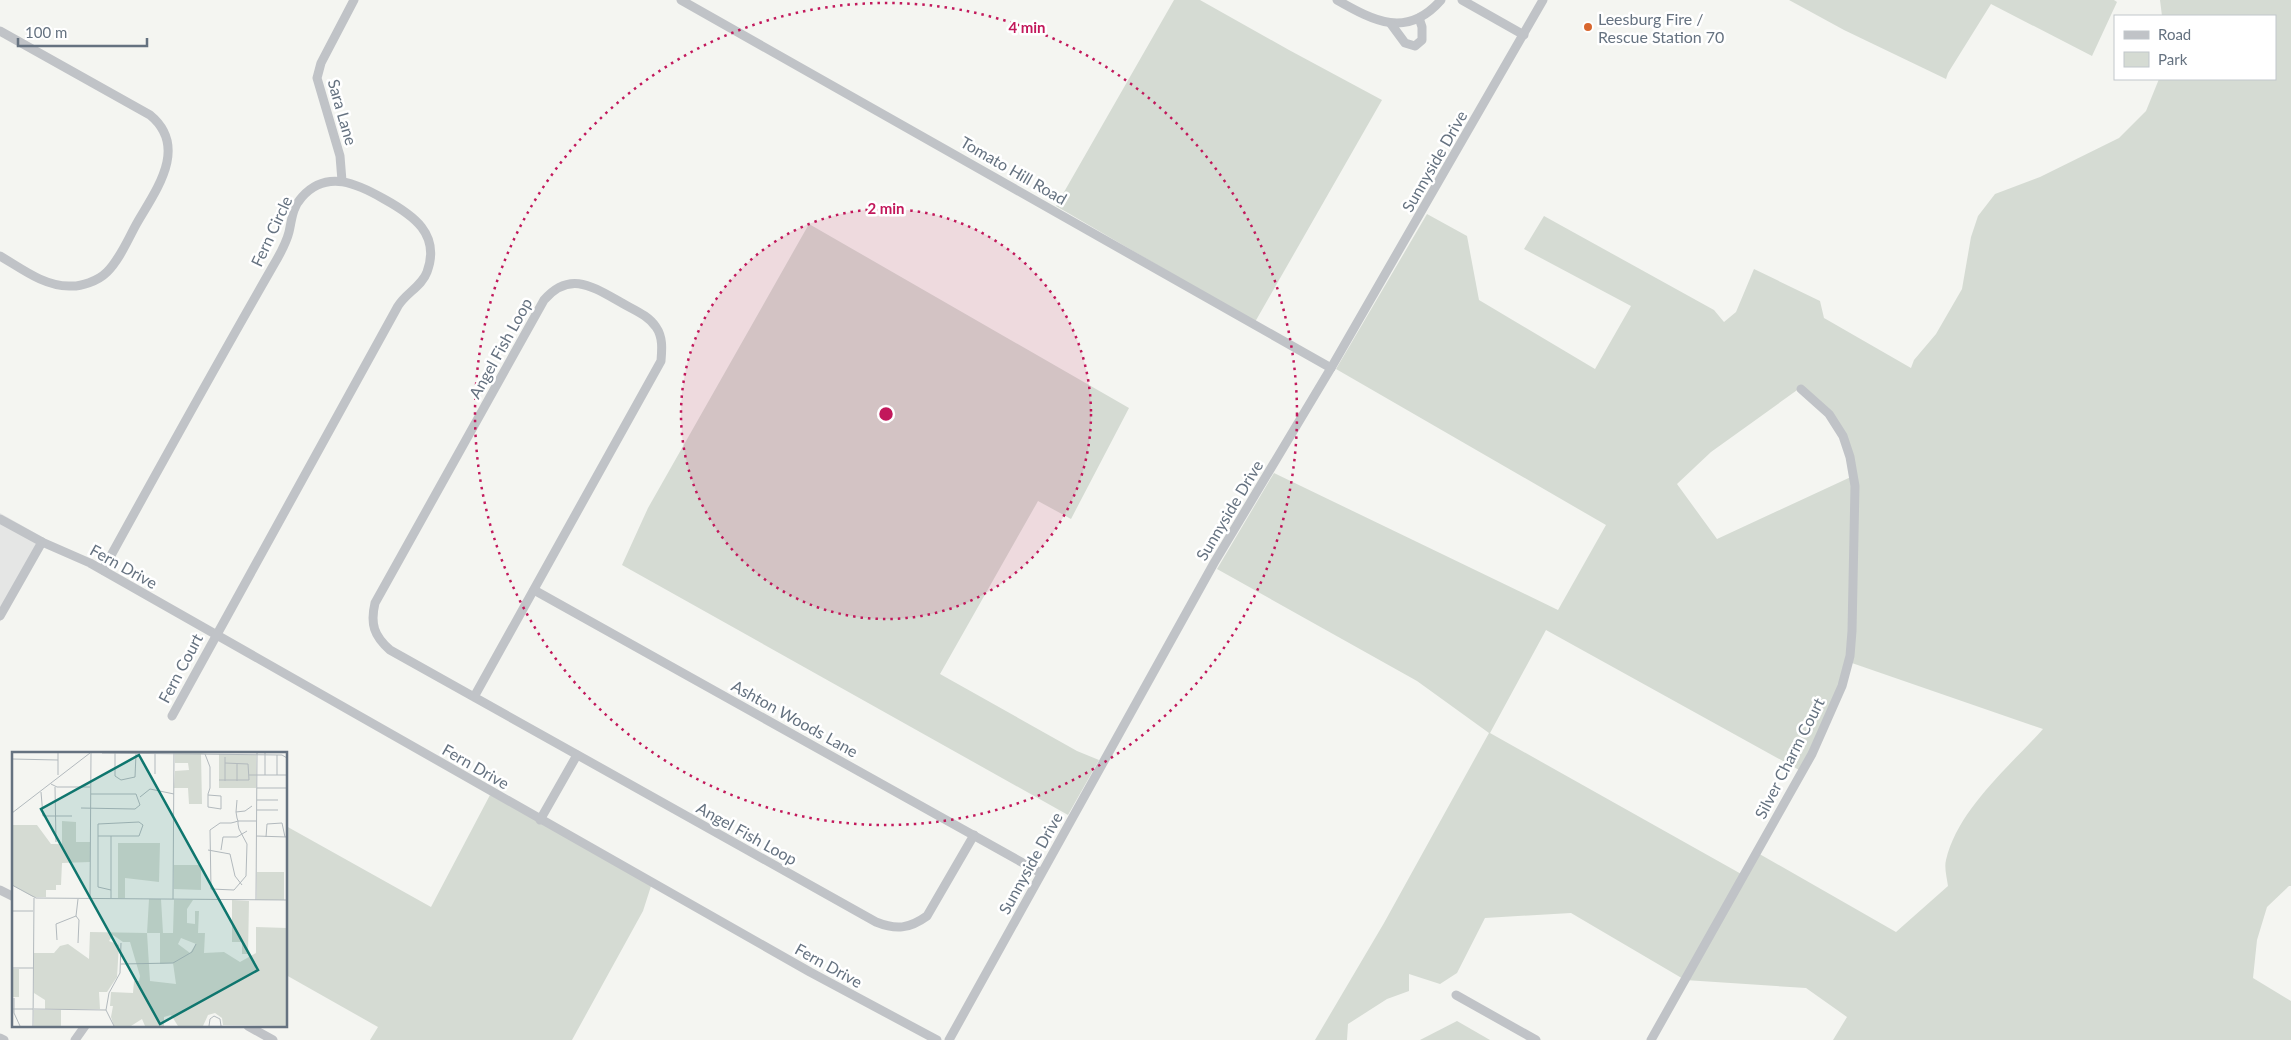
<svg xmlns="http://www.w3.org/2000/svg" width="2291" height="1040" font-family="Lato,sans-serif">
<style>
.built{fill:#e5e6e5}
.green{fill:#d5dbd3;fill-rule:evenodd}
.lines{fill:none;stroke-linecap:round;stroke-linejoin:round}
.minor{stroke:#c0c3c7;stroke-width:9}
.ring{fill:none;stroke:#c2185b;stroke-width:2.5;stroke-dasharray:2.5 5}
.poi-dot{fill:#d8672e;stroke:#fff;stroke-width:2}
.labels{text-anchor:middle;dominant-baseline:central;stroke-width:5;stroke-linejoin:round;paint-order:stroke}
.poi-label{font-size:16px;fill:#657280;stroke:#fff;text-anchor:start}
.street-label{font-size:16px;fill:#657280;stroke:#fff}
.inset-road{fill:none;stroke:#b2b9bd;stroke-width:1}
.view{fill:#0f766e;fill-opacity:0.15;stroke:#0f766e;stroke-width:2.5}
.inset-edge{fill:none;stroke:#657280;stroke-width:2.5}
.centre{fill:#c2185b;stroke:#fff;stroke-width:2.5}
.ring-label{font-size:15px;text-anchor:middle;font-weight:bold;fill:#c2185b;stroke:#fff;stroke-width:5;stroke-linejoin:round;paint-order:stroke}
</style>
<rect width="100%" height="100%" fill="#f4f5f1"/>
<path class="built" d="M0,513L44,538L0,622Z"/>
<g class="green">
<path d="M1174,0H1200L1289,50L1382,100L1255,322L1056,206Z"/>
<path d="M1789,0H2114L2117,2L2092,56L1991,4L1948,73L1946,79L1844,30Z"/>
<path d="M2160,0H2291V886H2289L2267,907L2257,940L2253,978L2291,1001V1040H1833L1847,1017L1806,988L1685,980L1571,913L1485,918L1457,973L1440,984L1409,974V991L1387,999L1348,1024L1347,1040H1315L1384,923L1489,733L1417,681L1217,569L1274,473L1558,610L1606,525L1336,369L1427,214L1467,236L1479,300L1595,369L1631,306L1524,249L1544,216L1714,310L1724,322L1736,312L1754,269L1820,301L1824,318L1911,368L1914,360L1936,334L1962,289L1971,237L1978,216L1995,194L2040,177L2119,138L2146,111L2159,79H2275V16H2162ZM1800,388L1819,408L1844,439L1853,476L1717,539L1677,484L1711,452ZM1546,630L1801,771L1849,662L2043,729C2010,766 1958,809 1946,860C1944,868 1947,878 1948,886L1896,932L1756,852L1743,875L1490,733Z"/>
<path d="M809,224L1129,408L1071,519L1038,501L940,674L1077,751L1099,760L1068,815L622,565L648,508Z"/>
<path d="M490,795L652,883L643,911L572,1040H370L378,1027L286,975V826L431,907Z"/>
<path d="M1457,1021L1490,1040H1420Z"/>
</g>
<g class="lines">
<g class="minor">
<path d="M681,0L1331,368"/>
<path d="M1337,0C1374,21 1407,39 1441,0"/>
<path d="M1462,0L1524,35"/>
<path d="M1391,24L1405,43L1415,46L1422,40V27L1419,18"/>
<path d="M0,31L150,115C189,147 156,190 137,223C128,239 120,259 107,272C98,281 81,287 69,286C43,286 21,268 0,256"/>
<path d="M342,181L340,156L317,78L321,63L354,0"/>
<path d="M0,519L42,542L90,563L810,972L937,1040"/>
<path d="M103,570C159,468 215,367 273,266C279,256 286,244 289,232C292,219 292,208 302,197C327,169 358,184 384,199C413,215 441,234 427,272C422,286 406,293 398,306L172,716"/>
<path d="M534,590L1041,873"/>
<path d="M0,616L42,542"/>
<path d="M474,697L661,361C662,349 663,337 656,327C648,315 634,310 622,303C593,287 570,270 544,300L375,603C370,624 374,636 390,650L876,922C896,930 909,929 927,916L974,835"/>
<path d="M540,820L577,755"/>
<path d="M0,890L14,897"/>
<path d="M1456,995L1536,1040"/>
<path d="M248,1026L273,1040"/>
<path d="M0,1038L4,1040"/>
<path d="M75,1040L85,1026"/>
<path d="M949,1040L1214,563L1331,368L1543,0"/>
<path d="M1651,1040L1812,754L1842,686L1850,656L1852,631L1855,486L1850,457L1843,436L1829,414L1801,389"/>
</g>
</g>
<circle cx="886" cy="414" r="205" fill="#c2185b" fill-opacity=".12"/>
<g class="ring">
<circle cx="886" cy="414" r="205"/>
<circle cx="886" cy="414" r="411"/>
</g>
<circle class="poi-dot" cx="1588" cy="27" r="5"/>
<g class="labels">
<g class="poi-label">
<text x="1598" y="18">Leesburg Fire /<tspan x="1598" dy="18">Rescue Station 70</tspan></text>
</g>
<g class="street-label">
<text transform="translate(343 112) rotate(74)">Sara Lane</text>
<text transform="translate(1434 161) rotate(-60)">Sunnyside Drive</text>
<text transform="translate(1014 170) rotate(30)">Tomato Hill Road</text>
<text transform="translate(271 231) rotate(-65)">Fern Circle</text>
<text transform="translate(500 348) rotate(-61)">Angel Fish Loop</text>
<text transform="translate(1229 510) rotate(-59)">Sunnyside Drive</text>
<text transform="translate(124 566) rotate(29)">Fern Drive</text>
<text transform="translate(180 668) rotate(-62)">Fern Court</text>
<text transform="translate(795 718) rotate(29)">Ashton Woods Lane</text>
<text transform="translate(1789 758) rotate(-63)">Silver Charm Court</text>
<text transform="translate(476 766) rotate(30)">Fern Drive</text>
<text transform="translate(747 833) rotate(29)">Angel Fish Loop</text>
<text transform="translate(1030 863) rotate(-61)">Sunnyside Drive</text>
<text transform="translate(829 965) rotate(29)">Fern Drive</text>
</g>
</g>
<g transform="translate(12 752)">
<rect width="275" height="275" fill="#f4f5f1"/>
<path d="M163,1H195L189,2L190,52H177L176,36H162L163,19L177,18L176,11H163ZM207,2L244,3V36H207ZM50,69L64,70V90H78V110L50,111L49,133H44V138H34V145H21L0,133V73H25L39,92H50ZM106,91H148L147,130L113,126V146H106ZM162,113H189V138L162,137ZM245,120H272V148H245ZM137,147H149L151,181H161L162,148H181L175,157V171L183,172V159H187L186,181H193L192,201L212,200L228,210L244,201V175L275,176V274L211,273L210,266L203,261L196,263L191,274H166L159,263L152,265V274H133L130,267L119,274H102L99,265L101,254H98L99,240L121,241L122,229H127L128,224L118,190H111L101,183L97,189L107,193L105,225L95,240H87L88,257H33V248L22,241V201H42L48,194L56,192L77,207L78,180L135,181ZM135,181H148V212L161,211L164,232L138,229ZM169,186L184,192L178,201L166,192ZM220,148L237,149L236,202H230V190H220ZM0,217H7V245H0ZM22,258H49V274H22Z" fill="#d5dbd3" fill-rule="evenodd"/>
<path class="inset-road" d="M46,1V23M90,1L270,3L275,6M103,1V24L109,28L123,25L124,2M143,1V22M193,2L198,15V36L196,42V55L209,57V44L196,43M0,7L46,8M237,23H275M253,23V1M265,23V3M207,28H237L236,12L213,11M213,29V5M225,29V11M39,32L45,35H78M43,35L44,90M245,36H275M29,40L31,64H60M128,45L138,37L162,42M225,48L224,60L225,66L226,69V72L227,77L235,92L234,124L222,138L199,137L198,78L208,71H219L223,70L226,69H245M245,48H266M69,56L123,57L128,53L124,42H79M245,58H266M224,60L233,59L240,54M0,61L78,1M86,84H127L131,73L127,70L86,72V135L99,138M244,84L275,85M254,85L255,72L270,71L273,85M196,98L218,102L223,124L230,133M209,98L211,85H225L235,79M0,133L24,146L275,148M78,146L79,1M99,146V84M161,147L162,1M244,148L245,1M0,159H21M64,164L67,168L66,191M45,188L44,172L64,164L66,147M109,212L161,211L180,200L184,192M0,216H21M2,246V261L8,274M0,257H21M22,257L94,258M94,258L97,241L108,221L109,191M94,258L102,274M21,274L22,146M197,274L198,267L202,264L208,267L209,274"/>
<path class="view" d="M127,3L246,218L148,272L29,57Z"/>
<rect width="275" height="275" class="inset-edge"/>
</g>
<circle cx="886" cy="414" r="8" class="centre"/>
<g class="ring-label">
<text x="1027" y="33">4 min</text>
<text x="886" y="214">2 min</text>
</g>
<rect x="2114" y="15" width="162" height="65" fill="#ffffff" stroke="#c1c7cc"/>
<rect x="2124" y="31" width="25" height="8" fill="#c0c3c7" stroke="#c1c7cc"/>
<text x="2158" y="40" font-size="15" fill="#657280">Road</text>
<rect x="2124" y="52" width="25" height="15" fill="#d5dbd3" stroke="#c1c7cc"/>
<text x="2158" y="65" font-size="15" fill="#657280">Park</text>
<path d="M18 38v8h129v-8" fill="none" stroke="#657280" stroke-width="2.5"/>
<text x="25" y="38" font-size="15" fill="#657280" stroke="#ffffff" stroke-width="4" paint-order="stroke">100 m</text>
</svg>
